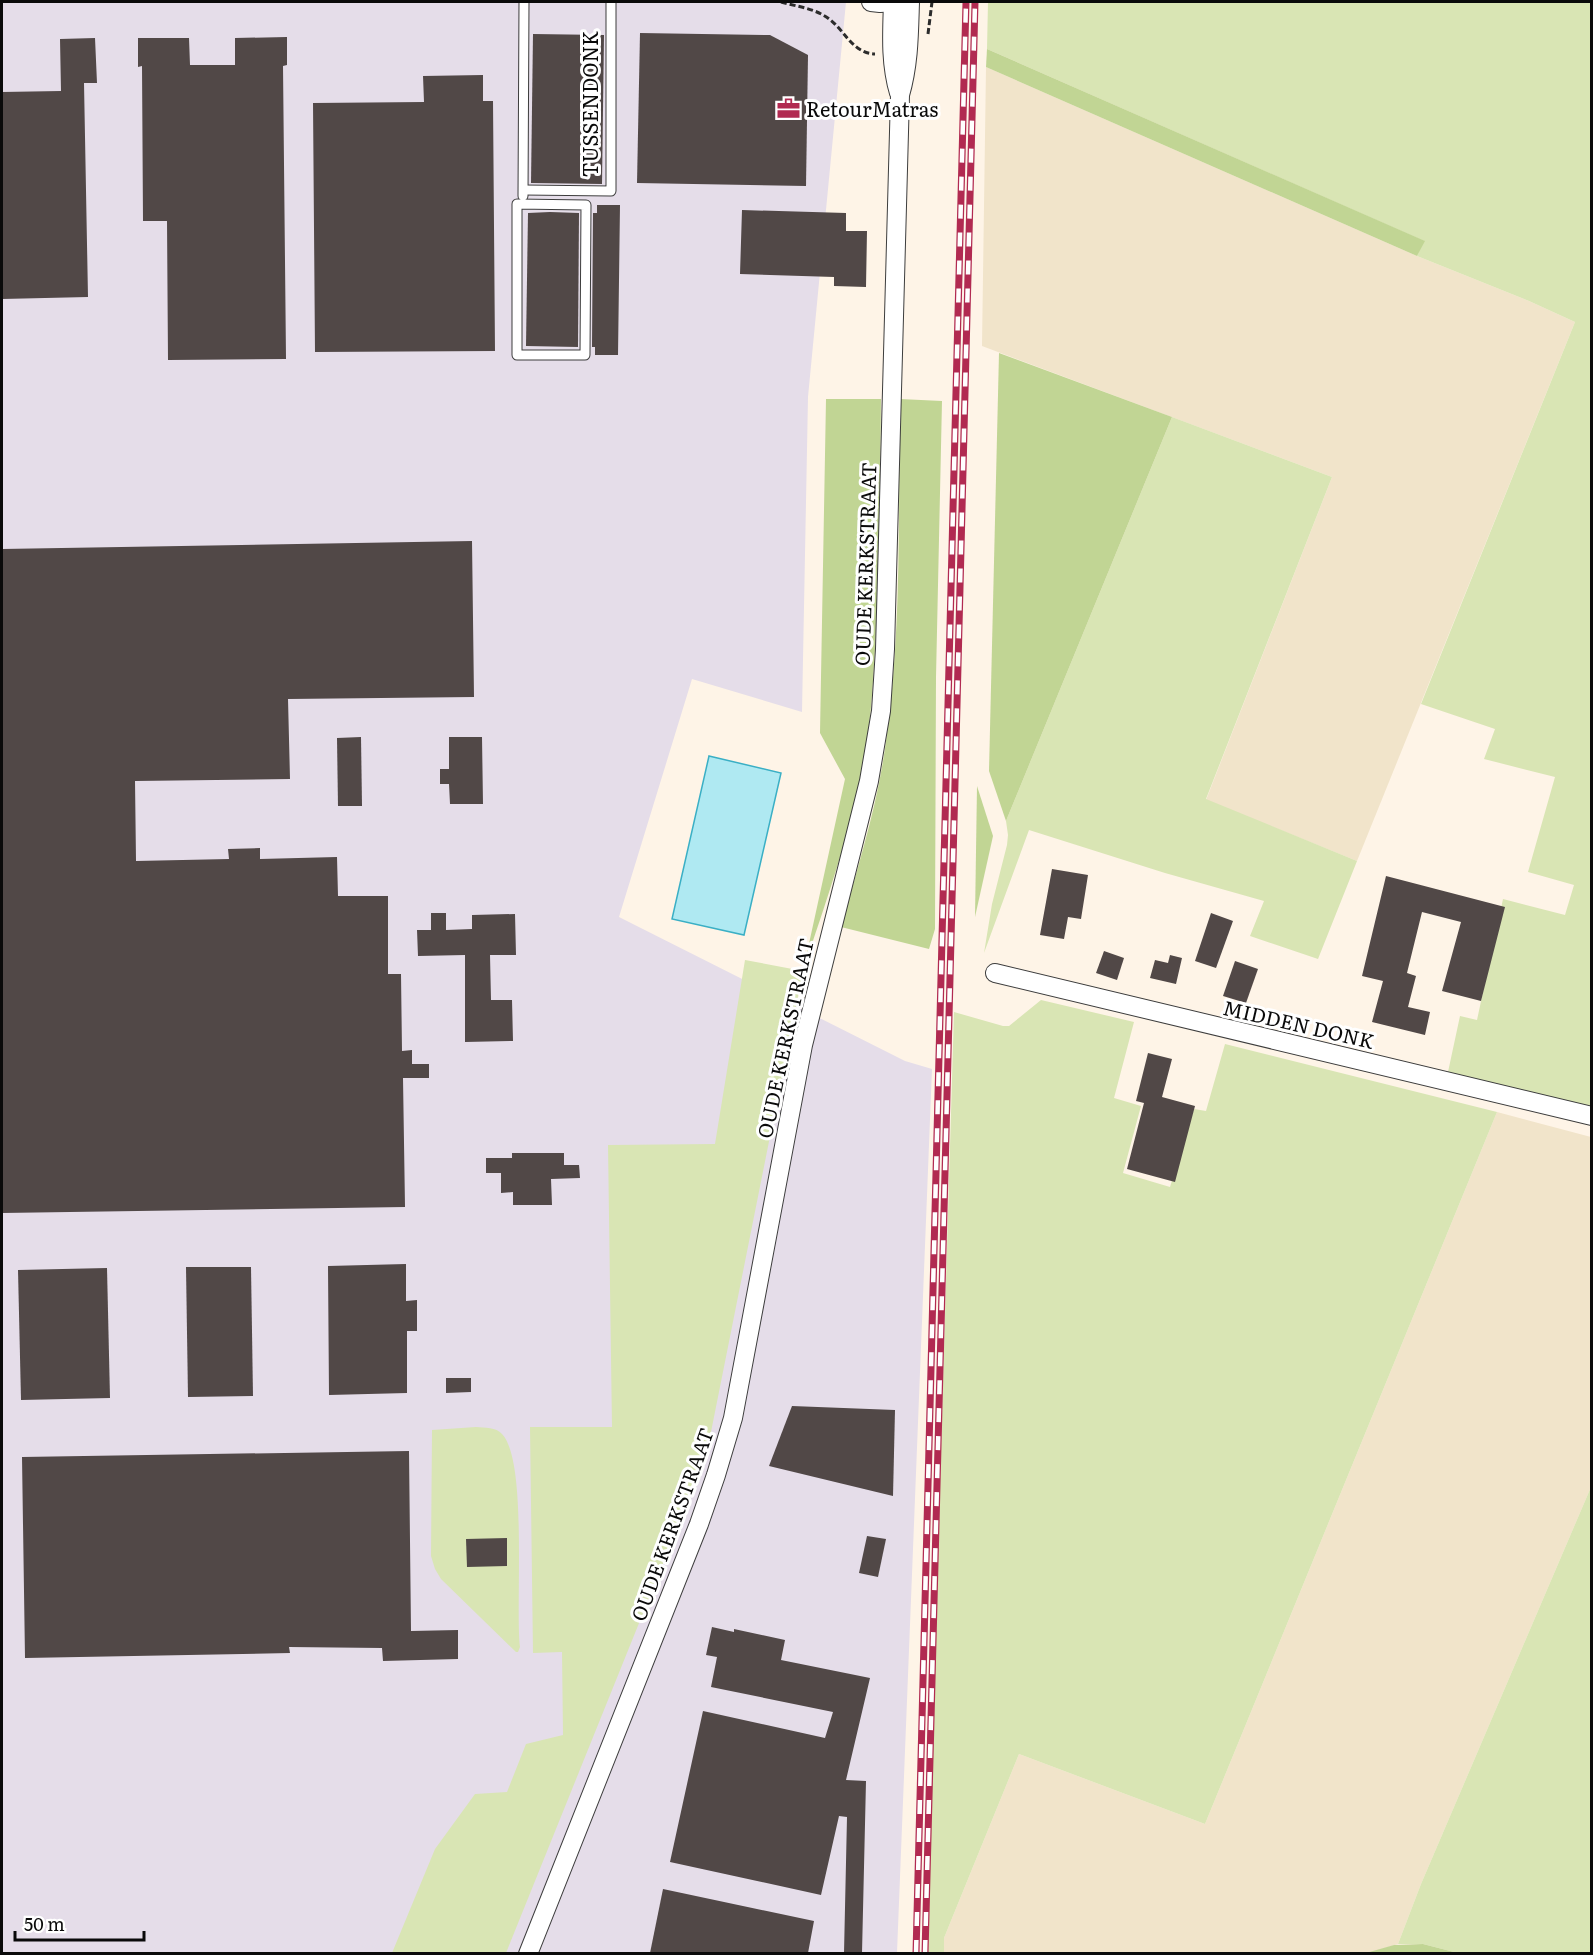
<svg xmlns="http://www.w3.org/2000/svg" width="1593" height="1955" font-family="Literata,serif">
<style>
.industrial{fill:#e5dde9}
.farmland{fill:#f1e4ca}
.green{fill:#d9e5b4}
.forest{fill:#c1d594}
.water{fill:#afe9f2;stroke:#3aafc5;stroke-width:1.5}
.building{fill:#514847}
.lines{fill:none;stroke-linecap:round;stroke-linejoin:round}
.lane-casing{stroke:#3d3d3d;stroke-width:11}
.street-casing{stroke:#3d3d3d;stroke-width:20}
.path{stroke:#2c2c2c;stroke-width:3;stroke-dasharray:6 3;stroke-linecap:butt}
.lane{stroke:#fff;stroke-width:9}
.street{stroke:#fff;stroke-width:18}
.rail-casing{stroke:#b12a51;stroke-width:7}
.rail{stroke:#fff;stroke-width:4.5;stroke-dasharray:14;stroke-linecap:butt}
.labels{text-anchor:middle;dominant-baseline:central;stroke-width:6;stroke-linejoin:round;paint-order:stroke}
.street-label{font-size:20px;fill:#0a0a0a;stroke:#fff}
.poi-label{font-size:20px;fill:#0a0a0a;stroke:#fff;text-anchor:start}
</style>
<rect width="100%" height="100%" fill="#fef4e7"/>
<path class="industrial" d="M2,2H846L808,397L802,712L692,679L619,917L905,1061L932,1069L897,1953L2,1954Z"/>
<g class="farmland">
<path d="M986,67L1417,256L1529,301L1575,322L1357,861L1206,800L1332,477L982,346Z"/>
<path d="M1497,1112L1591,1137V1487L1421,1884L1398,1944L1366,1954H944V1938L1019,1754L1205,1824Z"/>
</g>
<g class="green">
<path d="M988,2H1591V1110L1448,1072L1460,1016L1477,1020L1503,899L1565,915L1574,885L1528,872L1555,777L1484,759L1495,729L1421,704L1575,322L1529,301L1417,256L1424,241L987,49Z"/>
<path d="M1172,417L1332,477L1206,799L1357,861L1318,959L1250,936L1264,901L1165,873L1029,830L984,953L992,904L1007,845L1008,835L1006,821Z"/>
<path d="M745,960L803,971L706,1457L506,1953H392L435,1849L475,1794L507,1792L526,1744L563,1735L562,1652L533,1653L530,1427H612L608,1145L715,1144Z"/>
<path d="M1041,1000L1134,1022L1114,1098L1141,1106L1123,1173L1170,1187L1194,1109L1206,1111L1225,1044L1497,1112L1205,1824L1019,1754L944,1938V1953L926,1954L954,1012L1003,1026H1009Z"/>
<path d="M476,1427C485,1428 496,1427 502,1434C528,1461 515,1605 520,1647L518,1652H516L441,1579L435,1569L431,1556L432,1430Z"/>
<path d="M1591,1487V1953H1458L1423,1944H1398L1421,1884Z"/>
</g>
<g class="forest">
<path d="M987,49L1425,241L1417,256L986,67Z"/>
<path d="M999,353L1172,417L1006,821L989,771Z"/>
<path d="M826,399H881C880,482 880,565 875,649C873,679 872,709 867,739C856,819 828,895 803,971L845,779L820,733Z"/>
<path d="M900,399L942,401L936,677L935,929L929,949L841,927C858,866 878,804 886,741C902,629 898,513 900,399Z"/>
<path d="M977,786L993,836L975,917Z"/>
<path d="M1423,1944L1458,1953H1366L1394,1945Z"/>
</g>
<path class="water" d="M709,756L781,773L744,935L672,919Z"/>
<g class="building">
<path d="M640,33L770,35L808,55L806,186L637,183Z"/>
<path d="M533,34L604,35L602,184L531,183Z"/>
<path d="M287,37V65L283,66L286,359L168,360L167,221H143L142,66L138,67V38H189L190,65H235V38Z"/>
<path d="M95,38L97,83H84L88,297L2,299V92L61,91L60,39Z"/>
<path d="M483,75V101H493L495,351L315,352L313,103L424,102L423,76Z"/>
<path d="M597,205H620L618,355H595V347H592L593,213H597Z"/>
<path d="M742,210L846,213V231H867L866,287L834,286V277L740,274Z"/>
<path d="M550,212L579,213L578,347L526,346L528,213Z"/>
<path d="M472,541L474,697L288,699L290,779L135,781L136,861L229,859L228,849L260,848V859L337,857L338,896H388V974H401L402,1051L412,1050V1064H429V1078H403L405,1207L2,1213V549Z"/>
<path d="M361,737L362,806H338L337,738Z"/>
<path d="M449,737H482L483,804H450L449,784H440V769H449Z"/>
<path d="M1052,869L1088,875L1081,919L1068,917L1064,939L1040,935Z"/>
<path d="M1386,876L1505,907L1481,1001L1442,991L1461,922L1422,912L1407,973L1416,976L1408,1007L1430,1012L1425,1035L1372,1022L1383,981L1362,976Z"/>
<path d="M431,913H446V930L472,929V915L515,914L516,955H490L491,1000H512L513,1041L465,1042V955L418,956L417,930H431Z"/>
<path d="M1211,913L1233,921L1216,968L1195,961Z"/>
<path d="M1104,951L1124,958L1117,980L1096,973Z"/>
<path d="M1170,955L1182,958L1176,984L1150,978L1155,960L1168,963Z"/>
<path d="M1235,961L1258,969L1246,1003L1223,996Z"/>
<path d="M1148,1053L1172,1059L1162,1097L1195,1106L1175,1182L1127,1169L1144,1103L1136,1101Z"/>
<path d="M512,1153H564V1165H579L580,1178L551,1179L552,1205H513V1192L501,1193V1173H486V1158H512Z"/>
<path d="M406,1264V1301L417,1300V1331H407V1393L329,1395L328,1266Z"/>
<path d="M186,1267H251L253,1396L188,1397Z"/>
<path d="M107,1268L110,1398L21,1400L18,1270Z"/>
<path d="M446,1378H471V1392L446,1393Z"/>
<path d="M792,1406L895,1410L893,1496L769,1466Z"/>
<path d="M409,1451L411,1631L458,1630V1659L383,1661L382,1648L289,1647L290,1653L25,1658L22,1457Z"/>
<path d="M867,1536L886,1539L878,1577L859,1573Z"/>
<path d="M507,1538V1566L467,1567L466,1539Z"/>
<path d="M712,1627L734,1632V1629L785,1640L781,1660L870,1678L846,1780L866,1781L862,1953H844L847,1817L839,1816L821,1895L670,1862L703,1711L825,1738L833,1712L711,1687L717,1657L706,1655Z"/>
<path d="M663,1889L814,1921L808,1953H650Z"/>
</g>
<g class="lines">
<defs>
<g id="lane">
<path d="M524,190L611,191V2"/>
<path d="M523,196L524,2"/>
<path d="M517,204L586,205L585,355H517Z"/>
</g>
<g id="street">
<path d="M871,2L880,3L895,2"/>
<path d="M893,2C892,33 890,63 899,93"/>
<path d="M995,973L1592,1116"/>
<path d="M528,1954L699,1524L716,1475L733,1418L803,1045L869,781L881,711L885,649L900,95C909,64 909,34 910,2"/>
</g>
</defs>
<use href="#lane" class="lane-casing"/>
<use href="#street" class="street-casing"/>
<g class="path">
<path d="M781,2C795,6 811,8 823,15C844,26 850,53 875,54"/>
<path d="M928,34L932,2"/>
</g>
<use href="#lane" class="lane"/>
<use href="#street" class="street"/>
<defs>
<g id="rail">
<path d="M916,1954L966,2"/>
<path d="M925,1954L975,2"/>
</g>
</defs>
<use href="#rail" class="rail-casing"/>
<use href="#rail" class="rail"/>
</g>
<defs>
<symbol id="office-bare" viewBox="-9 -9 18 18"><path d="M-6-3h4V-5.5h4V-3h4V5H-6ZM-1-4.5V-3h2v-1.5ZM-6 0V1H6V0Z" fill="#b12a51" stroke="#fff" stroke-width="2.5" paint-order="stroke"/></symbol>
</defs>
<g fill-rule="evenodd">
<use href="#office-bare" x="772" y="92" width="33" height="33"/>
</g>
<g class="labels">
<g class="street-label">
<text transform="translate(589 104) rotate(-90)">TUSSENDONK</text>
<text transform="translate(864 564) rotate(-88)">OUDE KERKSTRAAT</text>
<text transform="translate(1299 1023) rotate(13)">MIDDEN DONK</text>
<text transform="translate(784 1038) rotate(-78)">OUDE KERKSTRAAT</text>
<text transform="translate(671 1524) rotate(-70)">OUDE KERKSTRAAT</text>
</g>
<g class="poi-label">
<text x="806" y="108">RetourMatras</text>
</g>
</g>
<rect width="1593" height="1955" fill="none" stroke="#0a0a0a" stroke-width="6"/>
<path d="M15 1931v9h129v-9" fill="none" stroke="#0a0a0a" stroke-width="3"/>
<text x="24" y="1931" font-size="18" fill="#0a0a0a" stroke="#ffffff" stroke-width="4.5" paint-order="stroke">50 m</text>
</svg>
